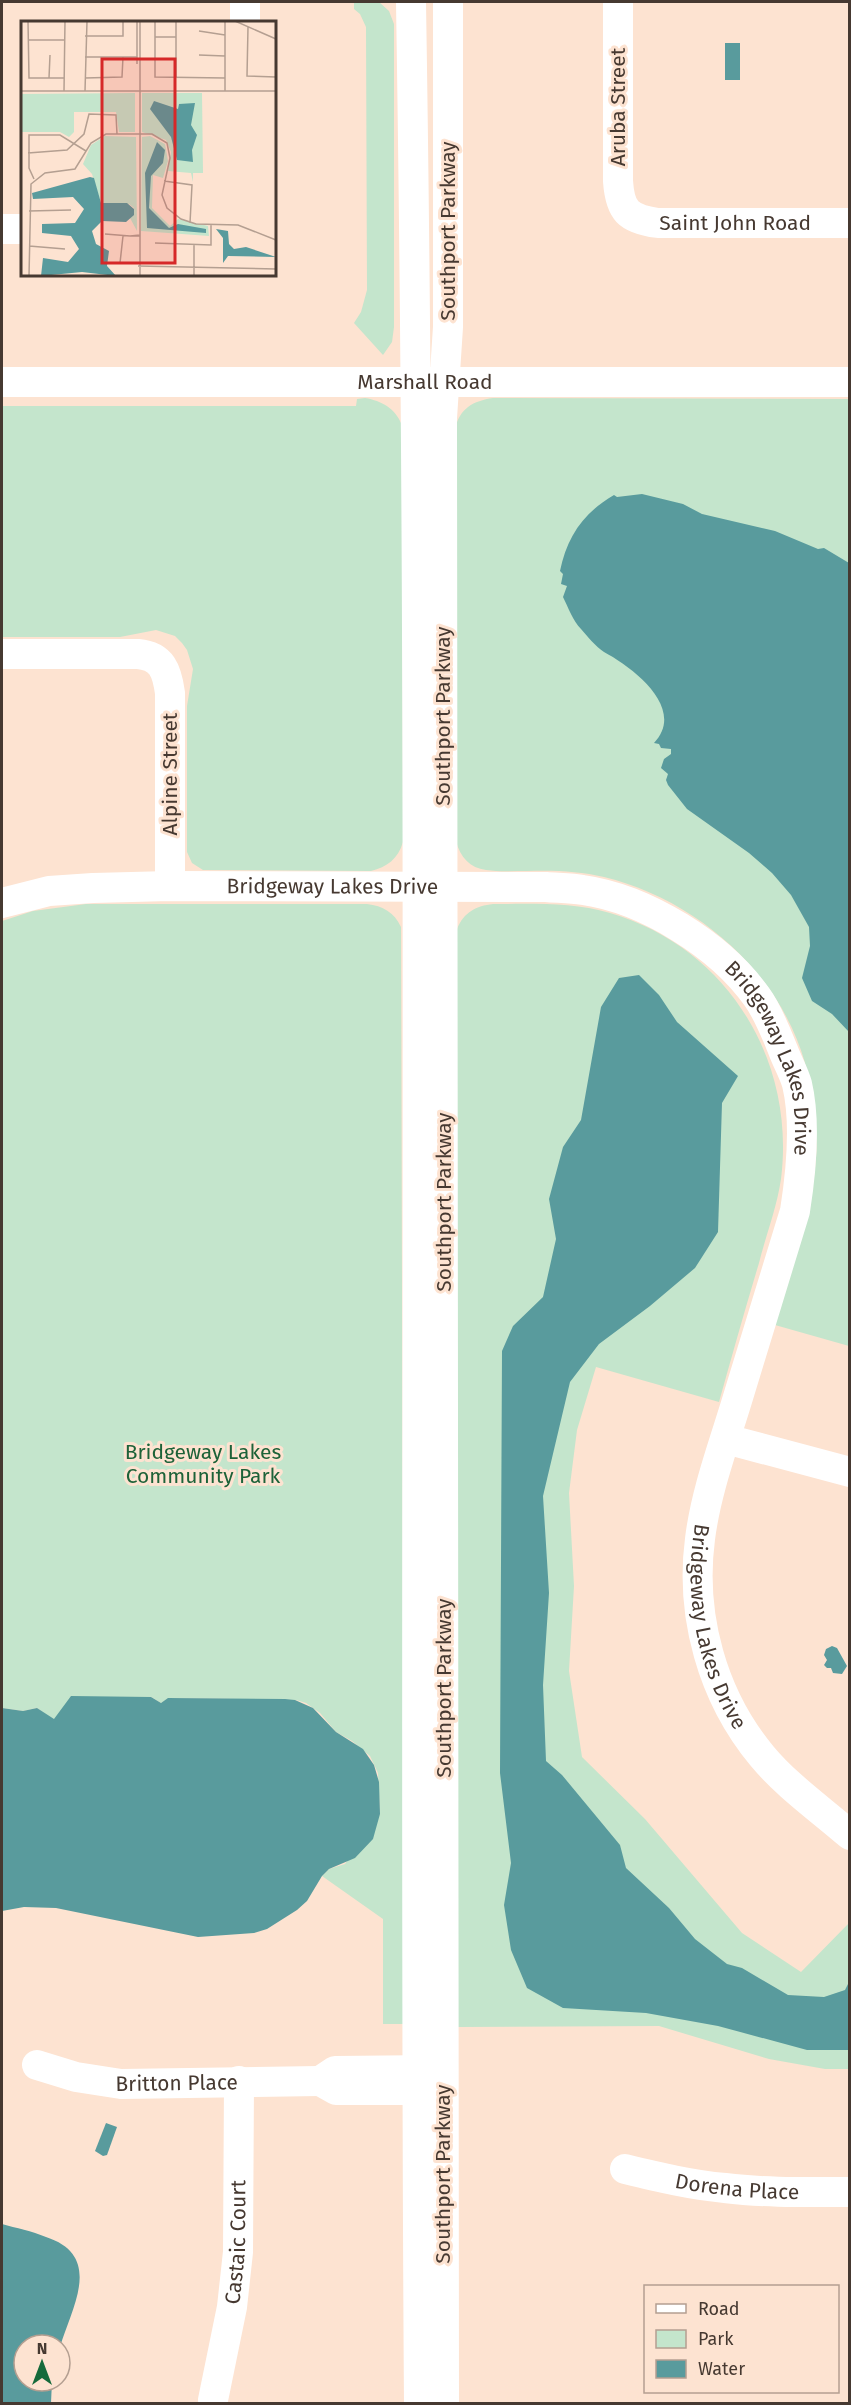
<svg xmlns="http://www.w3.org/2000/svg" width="851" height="2405" font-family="'Fira Sans',sans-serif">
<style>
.green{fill:#c4e5cc}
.water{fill:#599b9d}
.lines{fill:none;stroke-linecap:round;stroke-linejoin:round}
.minor{stroke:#fff;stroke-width:30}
.labels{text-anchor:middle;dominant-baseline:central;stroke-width:6;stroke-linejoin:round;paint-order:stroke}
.street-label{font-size:21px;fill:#463931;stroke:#fde3d1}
.park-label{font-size:21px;fill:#1d6238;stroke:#fde3d1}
.inset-road{fill:none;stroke:#b49f91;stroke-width:1.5}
.view{fill:#d62828;fill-opacity:0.15;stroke:#d62828;stroke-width:3}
.inset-edge{fill:none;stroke:#463931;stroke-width:3}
</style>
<rect width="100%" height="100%" fill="#fde3d1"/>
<g class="green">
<path d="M354,2H379L389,11L394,24V327L392,342L383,355L354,323L361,312L367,290L366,27L360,14L354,9Z"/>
<path d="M365,398C382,401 395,408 402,425L403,842C398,859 387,867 371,871L203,870L192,863L187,852V706L193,669L187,650L182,643L175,636L156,630L120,637H2V406H356L357,399Z"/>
<path d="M493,398L849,399V1346L775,1325C790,1271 812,1215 816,1158C818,1136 814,1116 810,1095C808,1084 807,1073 805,1063C779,971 695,899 604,877C579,871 553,870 527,871C514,871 499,872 486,870C470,868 460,857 456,841L455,429C460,408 473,401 493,398Z"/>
<path d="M86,904H367C383,906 394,912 401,927L404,2024H383V1919L322,1876L329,1869L345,1864L380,1814L378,1773L370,1756L352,1741L336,1732L320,1713L306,1703L296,1700L169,1698L161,1703L151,1697L54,1720L37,1708L23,1711L2,1708V921L33,911Z"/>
<path d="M493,904C532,904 572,902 610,913C727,947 796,1060 781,1179C777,1207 766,1235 759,1263C745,1309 732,1356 719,1402L596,1367L577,1430L569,1493L574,1586L569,1671L582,1757L645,1819L742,1933L801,1972L849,1923V2069H825L769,2059L659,2026L457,2027V929C464,912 476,906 493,904Z"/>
</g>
<g class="water">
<rect x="725" y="43" width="15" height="37"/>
<path d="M642,494L683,504L702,514L775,531L818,549L824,548L849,563V1032L832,1014L812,1001L802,978L810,946L809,927L791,895L772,873L749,853L687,809L668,785L666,780L668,774L661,768L664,759L671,754V749L661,748L659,744L654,743C687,708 632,667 604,652C596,647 587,636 581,629C573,621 568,607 563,597L567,586L561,584L563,574L560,571C567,537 583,513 614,495L617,497Z"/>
<path d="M639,975L659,995L677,1022L738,1076L722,1103L718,1232L695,1268L650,1306L599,1344L570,1382L543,1496L549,1593L543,1685L546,1761L562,1775L620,1845L626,1868L669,1908L695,1939L727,1964L742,1968L788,1995L824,1997L845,1990L849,1982V2050H807L718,2026L646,2013L563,2008L527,1988L511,1950L504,1905L511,1863L500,1773L502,1351L513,1326L543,1297L556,1239L549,1199L563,1147L581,1120L601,1007L619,978Z"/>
<path d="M832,1646L837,1648L847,1666L842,1674L833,1673L831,1668H827L824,1665L827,1660L824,1655L826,1649Z"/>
<path d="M71,1696L151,1697L161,1703L168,1698L285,1699L295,1700L313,1708L336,1732L363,1749L374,1765L379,1782L380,1814L373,1839L355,1858L329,1869L322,1876L307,1901L297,1910L267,1929L254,1933L198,1937L56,1908L24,1907L2,1911V1708L23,1711L37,1708L54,1719Z"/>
<path d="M106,2123L117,2127L107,2155L103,2156L95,2151Z"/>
<path d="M2,2224C16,2228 32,2231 46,2237C104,2256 72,2307 60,2347V2345H24V2381H52L51,2403H2Z"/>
</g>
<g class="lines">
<g class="minor">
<path d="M411,2C424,802 413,1603 419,2404"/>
<path id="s1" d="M618,2V181C620,211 628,219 658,223H850"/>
<path d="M245,22V2"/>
<path d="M2,229H22"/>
<path id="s2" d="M2,382H850"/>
<path d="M2,654H138C162,656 167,671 170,693V886"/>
<path id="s3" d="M2,903L49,891L93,888L170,886L546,887C558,888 571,888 583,890C646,899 720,945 757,997C768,1012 776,1033 783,1050C787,1061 794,1073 797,1084C806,1122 801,1173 795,1211C776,1272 758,1333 739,1394C725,1441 706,1490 700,1539C690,1615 712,1696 762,1756C786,1785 820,1809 850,1835"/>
<path d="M726,1439L850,1472"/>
<path id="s4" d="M37,2065L76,2077L121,2084L320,2081"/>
<path d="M435,2070L335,2071L320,2081L336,2090H437"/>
<path id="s5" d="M625,2169C658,2177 691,2185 725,2188C766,2193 808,2192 850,2192"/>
<path id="s6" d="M213,2400L232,2307L238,2252L239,2081"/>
<path d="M444,2404L442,418L448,327V2"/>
</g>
</g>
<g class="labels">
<g class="street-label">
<text transform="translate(618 107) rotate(-90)">Aruba Street</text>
<text stroke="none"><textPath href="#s1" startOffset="322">Saint John Road</textPath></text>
<text transform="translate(448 231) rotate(-90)">Southport Parkway</text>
<text stroke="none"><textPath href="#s2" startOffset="423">Marshall Road</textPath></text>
<text transform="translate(443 716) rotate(-90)">Southport Parkway</text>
<text transform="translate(170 774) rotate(-90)">Alpine Street</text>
<text stroke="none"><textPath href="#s3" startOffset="332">Bridgeway Lakes Drive</textPath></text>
<text stroke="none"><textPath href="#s3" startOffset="854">Bridgeway Lakes Drive</textPath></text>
<text transform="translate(444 1202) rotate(-90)">Southport Parkway</text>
<text stroke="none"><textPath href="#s3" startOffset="1448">Bridgeway Lakes Drive</textPath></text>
<text transform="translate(444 1688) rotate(-90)">Southport Parkway</text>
<text stroke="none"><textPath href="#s4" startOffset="142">Britton Place</textPath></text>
<text transform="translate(443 2174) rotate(-90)">Southport Parkway</text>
<text stroke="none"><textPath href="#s5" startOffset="114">Dorena Place</textPath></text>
<text stroke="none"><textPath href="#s6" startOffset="160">Castaic Court</textPath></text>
</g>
<g class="park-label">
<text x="203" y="1452">Bridgeway Lakes<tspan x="203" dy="24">Community Park</tspan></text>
</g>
</g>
<g transform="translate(21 21)">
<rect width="255" height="255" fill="#fde3d1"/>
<path d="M114,72V111H98L95,91H53V111L48,116L39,111H0V73ZM121,72H181L182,152H172V161L170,152L147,150L150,131L145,119L121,111ZM84,115L115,116L116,210L109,197L113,187L108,183L80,182L71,153L62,143L70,124ZM129,115L144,123L147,140L142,157L132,154L131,187L149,205L157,198L187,205L188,215L120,210L121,116Z" fill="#c4e5cc"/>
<path d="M133,80L157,88L158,83L174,82L170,104L176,114L171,129L172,141L156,139L150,116L129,88ZM136,121L144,129L142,142L130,155L128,187L148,207L157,203L185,208V212L126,207L124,152ZM69,156L73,157L80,182H106L113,188V194L105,201L81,200L71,210L75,223L88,230L86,245L95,255L61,251L20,255L22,237L47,241L58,228L50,215L21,212V203L54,202L63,188L52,176L12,178L11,172ZM195,208L207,210L208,223L213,228L225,226L255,236L207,235L202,242V217Z" fill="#599b9d"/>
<path class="inset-road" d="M7,0L8,57H43M116,0V43M134,0V56L204,57M214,0L255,18M227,6L226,55L255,56M178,10L204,14M64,15H102V0M134,16H155M7,19H43M178,34L204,35M64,36H116M28,57L29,34M64,57L101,56L102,36M155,57V0M0,70H255M43,70L44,0M64,70L66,0M204,70V0M7,132L46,129L63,113L68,93L95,94L96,113M13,158L8,147V114H39L65,130M143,160L171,164L169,202M8,190L50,189M84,213L109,215M119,214L109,215H119M134,222L190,224V204M8,225L44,228M99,242L102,215M117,245L255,248M8,255L10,163L24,152L54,148L70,122L85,113H131L146,122L149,137L141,174L146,187L160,198L175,203L217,204L255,219M119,255V0M173,255V224"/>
<path class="view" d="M81,38H154V242H81Z"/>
<rect width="255" height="255" class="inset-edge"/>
</g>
<rect width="851" height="2405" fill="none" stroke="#463931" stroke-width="6"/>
<rect x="644" y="2285" width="195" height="108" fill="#fde3d1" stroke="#b49f91" stroke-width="1.5"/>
<rect x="656" y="2304" width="30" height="9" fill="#ffffff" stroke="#b49f91" stroke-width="1.5"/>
<text x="698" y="2315" font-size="18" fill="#463931">Road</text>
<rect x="656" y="2330" width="30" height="18" fill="#c4e5cc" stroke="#b49f91" stroke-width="1.5"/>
<text x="698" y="2345" font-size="18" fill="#463931">Park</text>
<rect x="656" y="2360" width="30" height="18" fill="#599b9d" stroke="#b49f91" stroke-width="1.5"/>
<text x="698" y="2375" font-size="18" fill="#463931">Water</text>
<g transform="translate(42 2363)"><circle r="28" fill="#fde3d1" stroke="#b49f91" stroke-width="1.5"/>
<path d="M0-4.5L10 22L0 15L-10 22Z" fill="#156a3b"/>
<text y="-9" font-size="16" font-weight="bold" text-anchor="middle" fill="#463931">N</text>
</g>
</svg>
